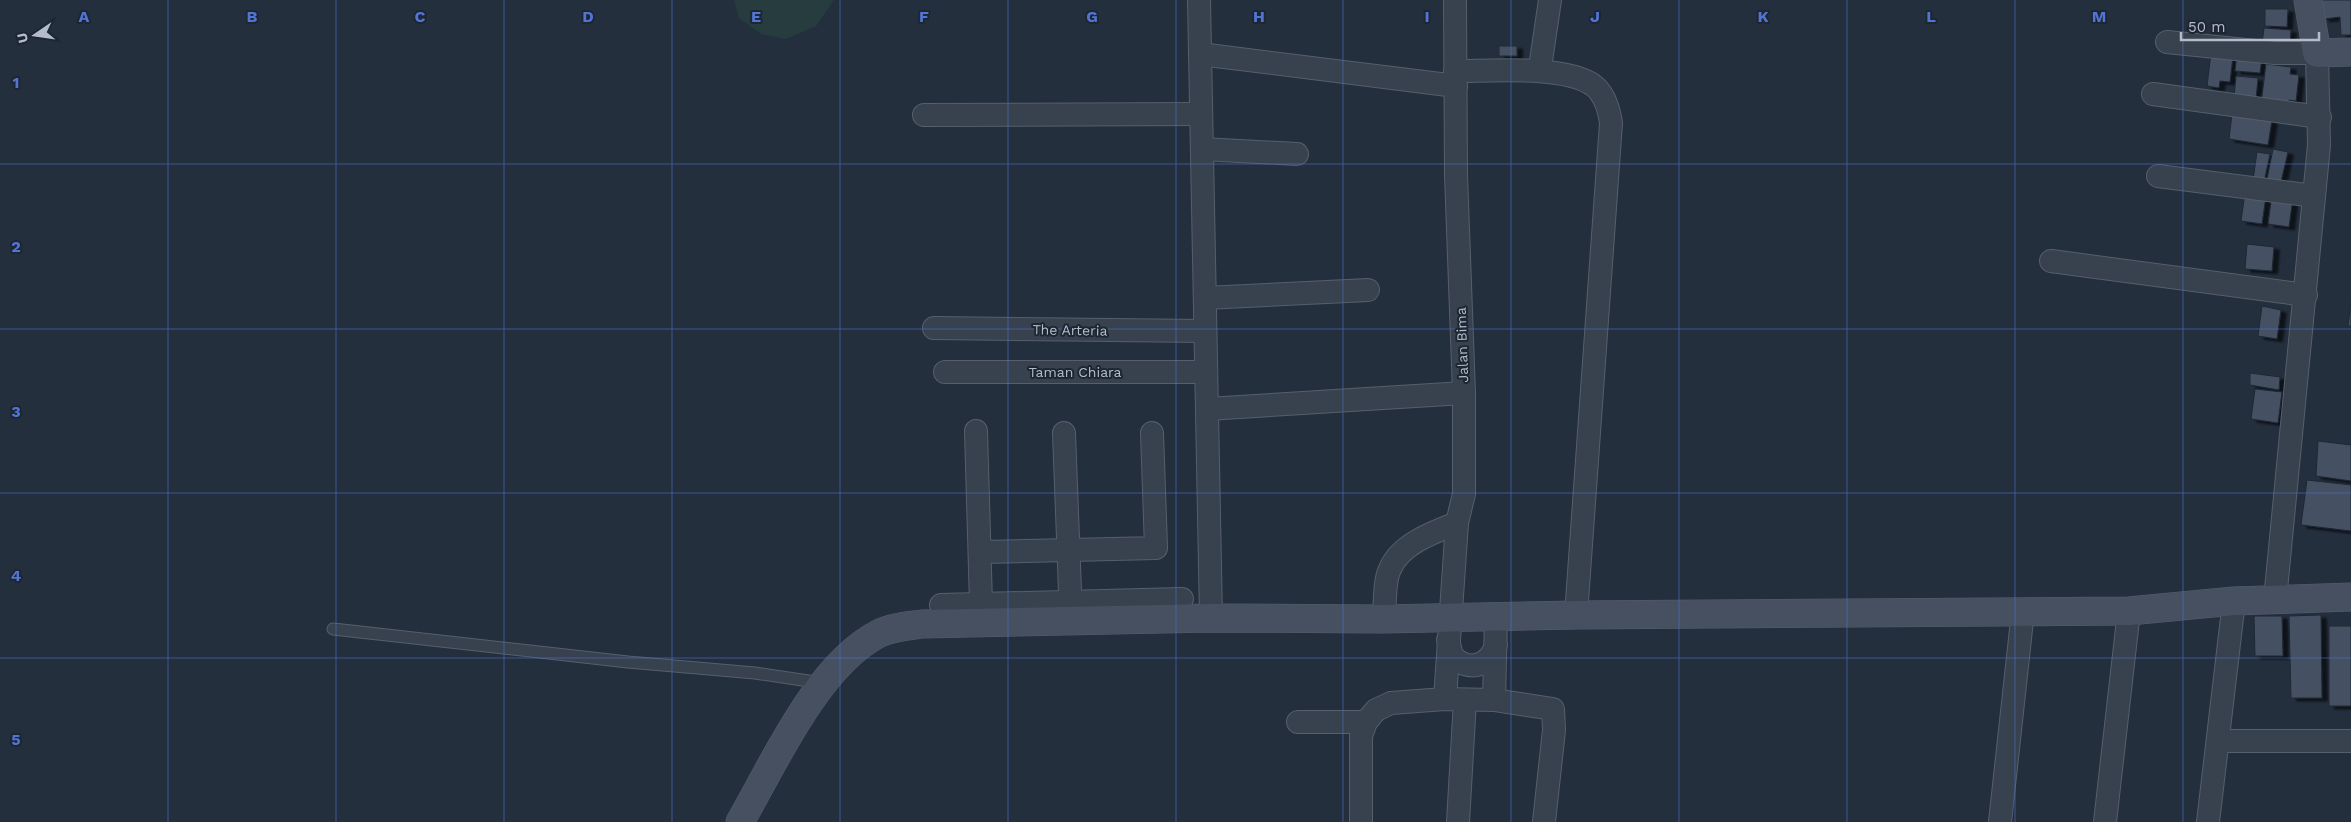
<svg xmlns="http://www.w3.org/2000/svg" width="2351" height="822" font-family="'Work Sans',sans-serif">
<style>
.green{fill:#263c3f}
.building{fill:#455162;stroke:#1f2835;filter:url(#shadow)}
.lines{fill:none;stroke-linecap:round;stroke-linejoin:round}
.lane-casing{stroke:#565f6c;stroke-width:13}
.street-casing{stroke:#565f6c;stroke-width:24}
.secondary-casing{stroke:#565f6c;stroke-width:29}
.lane{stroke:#38414e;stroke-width:11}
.street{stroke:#38414e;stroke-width:22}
.secondary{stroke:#465061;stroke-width:28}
.grid{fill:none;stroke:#5274d3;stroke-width:1;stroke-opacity:0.55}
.labels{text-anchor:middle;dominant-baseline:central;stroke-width:4;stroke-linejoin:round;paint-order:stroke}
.street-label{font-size:14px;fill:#b4bcc9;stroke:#1d2633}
.grid-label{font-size:16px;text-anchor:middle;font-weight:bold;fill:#5274d3;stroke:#1d2633;stroke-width:4;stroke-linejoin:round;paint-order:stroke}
</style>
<defs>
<filter id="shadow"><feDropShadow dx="5.5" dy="3" stdDeviation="1" flood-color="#0009"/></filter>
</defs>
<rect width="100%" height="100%" fill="#242f3e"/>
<path class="green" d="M734,0H834L816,26L786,39L761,34L739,18Z"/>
<g class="building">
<path d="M2322,0H2351V35H2341L2340,17L2324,19Z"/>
<path d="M2265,9H2288L2287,27L2265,26Z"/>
<path d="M2264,28L2291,30L2290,46L2262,44Z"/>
<rect x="1499" y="46" width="18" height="10"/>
<path d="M2211,53L2233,56L2230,82L2220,81L2219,88L2207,86Z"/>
<path d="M2237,54L2262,57L2260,73L2235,71Z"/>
<path d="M2266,64L2291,67L2290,74L2299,75L2296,101L2289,100L2288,108L2261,104Z"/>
<path d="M2236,76L2258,78L2256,99L2234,97Z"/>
<path d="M2232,114L2272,120L2268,145L2229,139Z"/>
<path d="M2273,149L2288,152L2280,186L2266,184Z"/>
<path d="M2257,152L2270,154L2264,182L2253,180Z"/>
<path d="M2245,193L2266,196L2262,224L2241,221Z"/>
<path d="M2272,194L2293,197L2289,227L2268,224Z"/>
<path d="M2247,244L2274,247L2272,271L2245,269Z"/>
<path d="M2351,302V326H2348Z"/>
<path d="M2262,306L2281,310L2277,339L2258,336Z"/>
<path d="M2250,373L2280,377L2279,390L2250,385Z"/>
<path d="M2255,389L2282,392L2278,423L2251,419Z"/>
<path d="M2318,441L2351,445V481L2316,476Z"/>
<path d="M2307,480L2351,485V531L2301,525Z"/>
<path d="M2321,615L2322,698H2291L2289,616Z"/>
<path d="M2254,616H2282L2283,656H2255Z"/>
<rect x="2329" y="626" width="22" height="80"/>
</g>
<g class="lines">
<defs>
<path id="lane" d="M333,629L628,662L755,673L822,683"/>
<g id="street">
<path d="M1199,0L1211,618"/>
<path d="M2167,42L2275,53H2317L2319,145L2275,600"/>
<path d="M1200,54L1456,86"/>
<path d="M1541,61L1550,0"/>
<path d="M1455,71C1491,71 1564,65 1593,85C1605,94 1609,109 1611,123L1576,615"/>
<path d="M2153,94L2320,117"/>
<path d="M924,115L1201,114"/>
<path d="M1202,149L1297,154"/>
<path d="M2158,176L2314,196"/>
<path d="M2051,261L2306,295"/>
<path d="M1205,298L1368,290"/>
<path d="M934,328L1205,331"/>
<path d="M945,372H1206"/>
<path d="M1207,409L1464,393"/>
<path d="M976,431L981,604"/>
<path d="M1064,433L1071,618"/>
<path d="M980,552L1156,548L1152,433"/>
<path d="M941,605L1182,599"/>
<path d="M1384,619C1385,606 1384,580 1390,569C1400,544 1434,532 1457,523"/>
<path d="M1448,640L1452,656C1468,672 1489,667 1496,645"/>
<path d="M1445,699L1457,523L1464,494V393L1456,175L1455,0"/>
<path d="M1494,700L1496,617"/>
<path d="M1298,722H1366"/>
<path d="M2218,741H2351"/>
<path d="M1361,822V736L1366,722L1376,710L1391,703L1445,699L1494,700L1553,709L1554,730L1544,822"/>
<path d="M1458,822L1465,700"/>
<path d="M2000,822L2023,611"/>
<path d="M2105,822L2129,611"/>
<path d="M2208,822L2234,601"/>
</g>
<g id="secondary">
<path d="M2308,0L2317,53L2351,52"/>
<path d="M740,822C774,763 817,666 878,634C891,627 908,626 922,624L1211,618L1384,619L1576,615L2129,611L2234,601L2351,597"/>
</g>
</defs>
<use href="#lane" class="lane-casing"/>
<use href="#street" class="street-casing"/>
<use href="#secondary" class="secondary-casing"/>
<use href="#lane" class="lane"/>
<use href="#street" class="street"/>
<use href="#secondary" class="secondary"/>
</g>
<path class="grid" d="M168,0V822M336,0V822M504,0V822M672,0V822M840,0V822M1008,0V822M1176,0V822M1343,0V822M1511,0V822M1679,0V822M1847,0V822M2015,0V822M2183,0V822M0,164H2351M0,329H2351M0,493H2351M0,658H2351"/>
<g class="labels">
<g class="street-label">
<text transform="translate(1070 330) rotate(1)">The Arteria</text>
<text transform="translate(1462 345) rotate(-92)">Jalan Bima</text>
<text x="1075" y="372">Taman Chiara</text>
</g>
</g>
<g class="grid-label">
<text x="84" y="22">A</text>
<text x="252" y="22">B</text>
<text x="420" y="22">C</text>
<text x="588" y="22">D</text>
<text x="756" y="22">E</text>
<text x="924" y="22">F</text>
<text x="1092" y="22">G</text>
<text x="1259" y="22">H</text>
<text x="1427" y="22">I</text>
<text x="1595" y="22">J</text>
<text x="1763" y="22">K</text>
<text x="1931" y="22">L</text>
<text x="2099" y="22">M</text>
<text x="16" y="88">1</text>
<text x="16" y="252">2</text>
<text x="16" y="417">3</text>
<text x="16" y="581">4</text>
<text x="16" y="745">5</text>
</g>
<g transform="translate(35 35) rotate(257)" stroke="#1d2633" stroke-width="4" paint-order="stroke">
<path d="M0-4L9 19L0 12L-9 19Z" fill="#b4bcc9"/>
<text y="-8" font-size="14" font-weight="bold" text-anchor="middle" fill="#b4bcc9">U</text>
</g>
<path d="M2181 32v8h138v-8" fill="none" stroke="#b4bcc9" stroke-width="2.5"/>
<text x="2188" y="32" font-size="15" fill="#b4bcc9" stroke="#1d2633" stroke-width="4" paint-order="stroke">50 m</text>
</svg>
